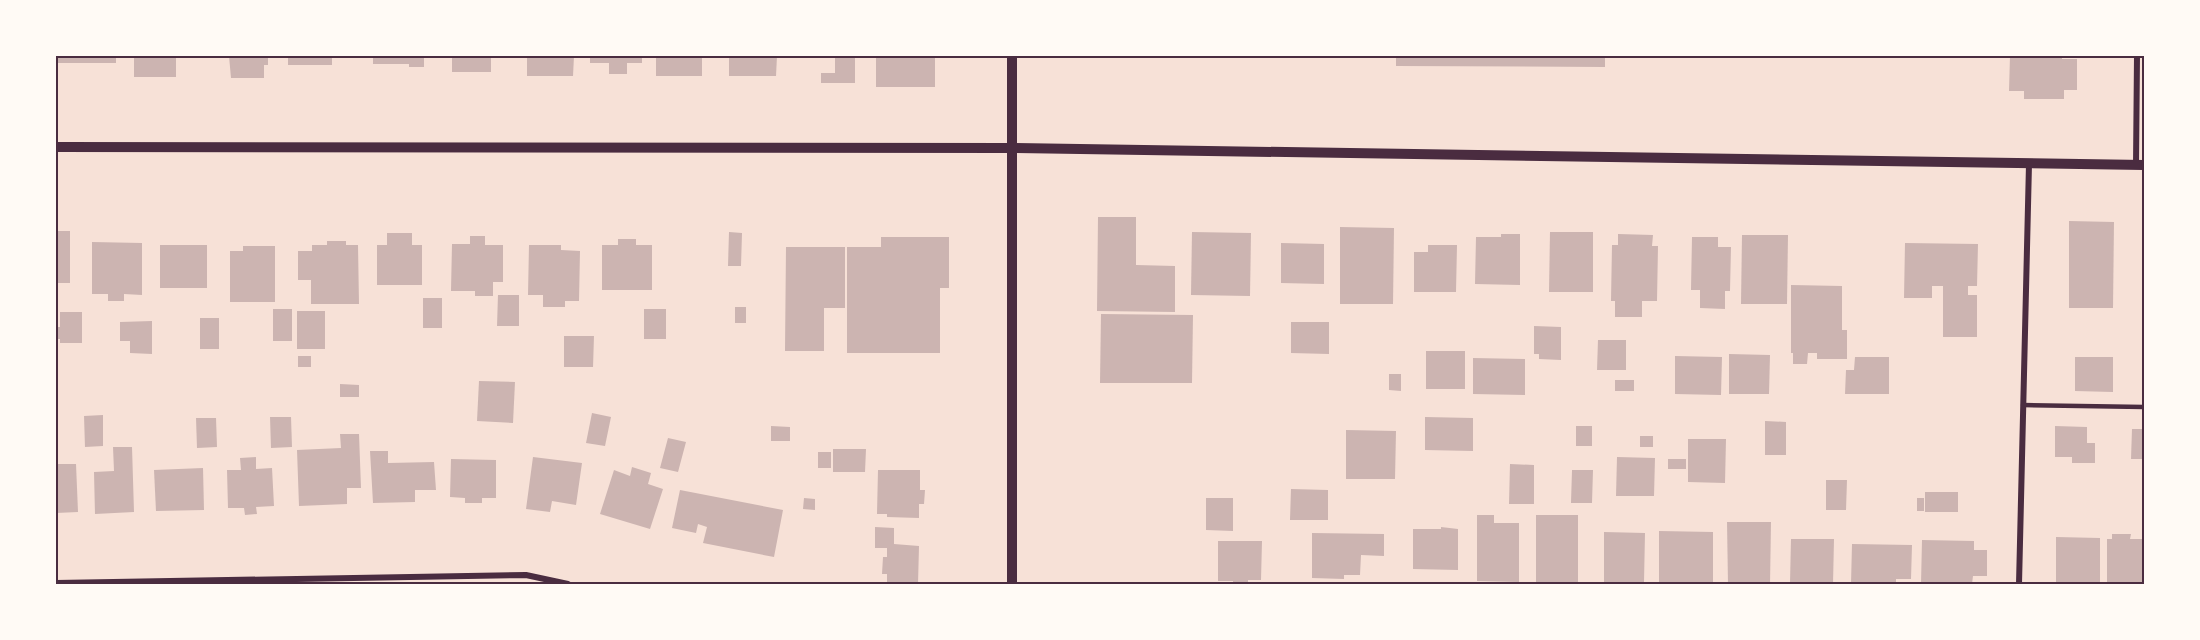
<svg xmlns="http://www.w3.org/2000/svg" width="2200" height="640" font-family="Quicksand,sans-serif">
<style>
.building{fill:#ccb4b1}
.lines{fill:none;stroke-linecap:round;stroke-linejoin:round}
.service{stroke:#4a2c40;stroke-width:4.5}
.minor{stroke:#4a2c40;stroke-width:6}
.tertiary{stroke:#4a2c40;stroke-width:10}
.neatline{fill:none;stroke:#4a2c40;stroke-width:2}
</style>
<rect width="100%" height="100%" fill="#f7e1d7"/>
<g class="building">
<rect x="56" y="56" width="60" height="7"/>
<rect x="134" y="56" width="42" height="21"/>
<path d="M229,56H268V65H264V78H231Z"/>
<rect x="288" y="56" width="44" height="9"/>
<path d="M373,56H424V67H409V64H373Z"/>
<rect x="452" y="56" width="39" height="16"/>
<path d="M527,56H574L573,76H527Z"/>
<path d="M590,56H642V63H627V74H609V63H590Z"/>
<rect x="656" y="56" width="46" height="20"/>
<path d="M729,56H777L776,76H729Z"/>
<path d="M835,56H855V83H821V73H835Z"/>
<rect x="876" y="56" width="59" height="31"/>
<path d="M1396,56H1605V67L1396,66Z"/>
<path d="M2010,56H2062V59H2077V90H2064V99H2024V91H2009Z"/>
<path d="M1098,217H1136V265L1175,266V312L1097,311Z"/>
<path d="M2069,221L2114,222L2113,308H2069Z"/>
<path d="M1340,227L1394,228L1393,304H1340Z"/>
<rect x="56" y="231" width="14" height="52"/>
<path d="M729,232L742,233L741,266H728Z"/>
<path d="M1192,232L1251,233L1250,296L1191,295Z"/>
<path d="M1550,232H1593V292H1549Z"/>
<path d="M387,233H412V245H422V285H377V245H387Z"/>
<path d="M1501,234H1520V285L1475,284L1476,237H1501Z"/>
<path d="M1618,234L1653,235L1652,246H1658L1657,301H1642V317H1615V301H1611L1612,245H1618Z"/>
<path d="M1742,235H1788L1787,304H1741Z"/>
<path d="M470,236H485V245H503V282H493V296H475V291H451L452,244H470Z"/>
<path d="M881,237H949V288H940V353H847V247H881Z"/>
<path d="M1692,237H1718V247H1731L1730,291H1725V309L1700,308V290H1691Z"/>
<path d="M618,239H636V245H652V290H602V245H618Z"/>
<path d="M327,241H346V245H358L359,304H311V280H298V251H312V245H327Z"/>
<path d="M92,242L142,243V295L124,294V301H108V294H92Z"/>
<path d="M1281,243L1324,244V284L1281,283Z"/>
<path d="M1905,243L1978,244L1977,286H1968V295H1977V337H1943V286H1932V298H1904Z"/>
<rect x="160" y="245" width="47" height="43"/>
<path d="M529,245H561V250L580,251L579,301H565V307H543V295H528Z"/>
<path d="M1428,245H1457L1456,292H1414V252H1428Z"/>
<path d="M243,246H275V302H230V251H243Z"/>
<path d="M786,247H845V308H824V351H785Z"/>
<path d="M1791,285L1842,286V330H1847V359H1817V353H1808L1807,364H1793V353H1791Z"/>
<path d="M498,295H519V326H497Z"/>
<rect x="423" y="298" width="19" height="30"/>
<rect x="735" y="307" width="11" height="16"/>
<rect x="273" y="309" width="19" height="32"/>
<rect x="644" y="309" width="22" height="30"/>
<rect x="297" y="311" width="28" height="38"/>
<path d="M60,312H82V343H60V339H56V327H60Z"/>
<path d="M1101,314L1193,315L1192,383H1100Z"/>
<rect x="200" y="318" width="19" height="31"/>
<path d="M152,321V354L130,353V341H120V322Z"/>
<path d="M1291,322H1329V354L1291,353Z"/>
<path d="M1534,326L1561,327V360L1539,359V354H1534Z"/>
<path d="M564,336H594L593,367H564Z"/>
<path d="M1598,340H1626V370H1597Z"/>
<rect x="1426" y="351" width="39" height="38"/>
<path d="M1729,354L1770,355L1769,394H1729Z"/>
<rect x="298" y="356" width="13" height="11"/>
<path d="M1675,356L1722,357L1721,395L1675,394Z"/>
<path d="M1855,357H1889V394H1845L1846,370H1854Z"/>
<path d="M2075,357H2113V392L2075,391Z"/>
<path d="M1473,358L1525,359V395L1473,394Z"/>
<path d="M1389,374H1401V391L1389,390Z"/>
<rect x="1615" y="380" width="19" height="11"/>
<path d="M479,381L515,382L513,423L477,421Z"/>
<path d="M340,384L359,385V397H340Z"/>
<path d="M592,413L611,417L605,446L586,443Z"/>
<path d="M103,415V446L85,447L84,416Z"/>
<path d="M270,417H291L292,447L271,448Z"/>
<path d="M1425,417L1473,418V451L1425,450Z"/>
<path d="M196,418H216L217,447L197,448Z"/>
<path d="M1765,421L1786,422V455H1765Z"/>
<path d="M771,426L790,427V441H771Z"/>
<rect x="1576" y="426" width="16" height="20"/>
<path d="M2055,426L2087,427V443H2095V463H2072V457H2055Z"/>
<path d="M2132,429H2144V459H2131Z"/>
<path d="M1346,430L1396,431L1395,479H1346Z"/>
<path d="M340,434H359L361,488H347V504L299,506L297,450L341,448Z"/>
<rect x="1640" y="436" width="13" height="11"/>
<path d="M668,438L686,442L678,472L660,468Z"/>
<path d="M1688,439H1726L1725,483L1688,482Z"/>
<path d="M113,447H132L134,512L95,514L94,472L114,471Z"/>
<path d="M833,449H866L865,472H833Z"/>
<path d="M370,451H388V463L434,462L436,490H415V502L373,503Z"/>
<rect x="818" y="452" width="13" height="16"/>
<path d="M256,457V469L272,468L274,506L256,507L257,514L245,515L244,508H228L227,470H241L240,458Z"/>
<path d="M533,457L582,463L576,505L552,501L550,512L526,509Z"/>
<path d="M1617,457L1655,458L1654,496H1616Z"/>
<path d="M451,459L496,460V498H482V503H465V498L450,497Z"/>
<rect x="1668" y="459" width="18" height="10"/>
<path d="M56,464H76L78,512L56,513Z"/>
<path d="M1510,464L1534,465V504H1509Z"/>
<path d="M632,467L651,473L648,484L663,489L650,529L600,514L614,470L630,476Z"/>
<path d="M203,468L204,510L156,511L154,470Z"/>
<path d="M878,470H920V490H925L924,504H919V518L887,517V514H877Z"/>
<path d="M1572,470H1593L1592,503H1571Z"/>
<path d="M1826,480H1847L1846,510H1826Z"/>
<path d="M1291,489L1328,490V520H1290Z"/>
<path d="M680,490L783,510L774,557L703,543L707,527L698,524L696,533L672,528Z"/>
<rect x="1925" y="492" width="33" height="20"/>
<path d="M804,498L815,499V510L803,509Z"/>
<path d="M1206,498H1233V531L1206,530Z"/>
<rect x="1917" y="498" width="7" height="13"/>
<path d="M1477,515H1494V523H1519V582L1477,581Z"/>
<path d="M1536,515H1578V583L1536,582Z"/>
<path d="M1727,522H1771L1770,584H1728Z"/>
<path d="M875,527L894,528V544L919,546L918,584H887V574H882L883,557H887V548H875Z"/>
<path d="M1441,527L1458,529V570L1413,569V529H1441Z"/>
<path d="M1659,531L1713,532V584H1659Z"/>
<path d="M1604,532L1645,533L1644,582H1640V584L1604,583Z"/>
<path d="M1312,533L1384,534V556L1361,555L1360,575H1344V579L1312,578Z"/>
<path d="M2112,534H2131L2130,539H2144V584H2107V539H2112Z"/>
<path d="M2056,537L2100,538V584L2056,583Z"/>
<path d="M1791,539H1834L1833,584L1790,583Z"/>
<path d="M1922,540L1974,541V550H1987V576H1973L1972,584H1921Z"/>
<path d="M1218,541H1262L1261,580H1248V584H1233V581H1218Z"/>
<path d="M1852,544L1912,545L1911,579H1896V584H1851Z"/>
</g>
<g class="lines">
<path class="service" d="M2023,405L2144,407"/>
<g class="minor">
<path d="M2136,165L2137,56"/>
<path d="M56,583L526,575L568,584"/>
<path d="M2019,584L2029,164"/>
</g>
<g class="tertiary">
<path d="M1012,56V584"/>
<path d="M56,147L1012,148L2144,165"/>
</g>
</g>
<rect width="2200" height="640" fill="none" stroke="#fffaf5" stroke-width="114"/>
<rect x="57" y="57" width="2086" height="526" class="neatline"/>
</svg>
